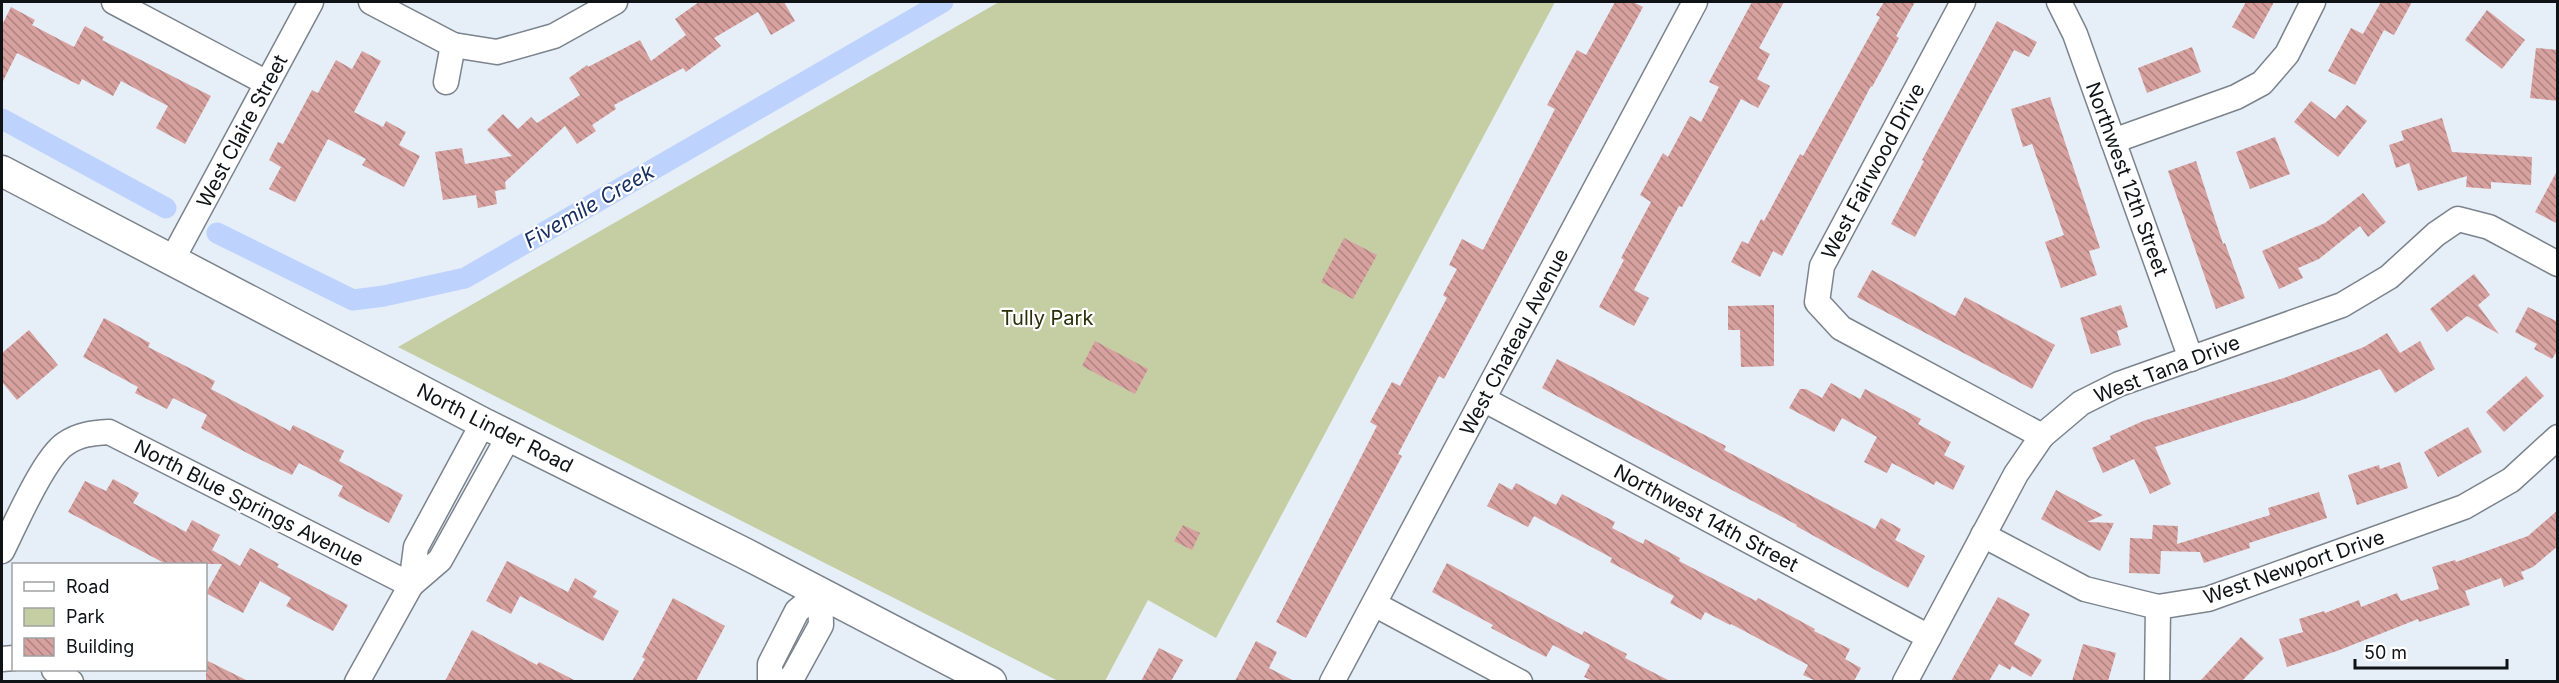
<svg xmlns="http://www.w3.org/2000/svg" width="2559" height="683" font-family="Inter,sans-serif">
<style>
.green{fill:#c5cea3}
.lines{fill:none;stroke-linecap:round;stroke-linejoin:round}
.canal{stroke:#bdd3fe;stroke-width:21}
.building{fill:url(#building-back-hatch)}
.minor-casing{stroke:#7b838c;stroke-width:27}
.major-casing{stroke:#7b838c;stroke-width:33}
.minor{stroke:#fff;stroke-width:24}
.major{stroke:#fff;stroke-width:30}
.labels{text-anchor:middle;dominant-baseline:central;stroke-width:4.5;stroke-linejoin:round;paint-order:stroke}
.street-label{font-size:20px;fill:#101316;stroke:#fff}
.park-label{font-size:20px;fill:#2a2f09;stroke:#fff}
.water-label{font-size:21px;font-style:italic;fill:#183063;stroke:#fff}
</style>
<defs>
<pattern id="building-back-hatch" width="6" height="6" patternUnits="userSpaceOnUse" patternTransform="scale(1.5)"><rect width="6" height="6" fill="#d7a19f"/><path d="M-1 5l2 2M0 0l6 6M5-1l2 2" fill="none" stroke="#ad8281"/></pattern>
</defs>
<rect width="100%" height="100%" fill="#e6eef8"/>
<path class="green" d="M999,2H1555L1216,638L1148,600L1105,681H1058L398,347Z"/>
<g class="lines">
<g class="canal">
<path d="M2,119L166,208"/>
<path d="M217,233L353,300L384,296L465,278L943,2"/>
</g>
</g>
<g class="building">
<path d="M699,2H784L795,21L771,35L758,12L714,38L721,46L686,72L683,68L614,105L616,109L592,125L596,131L577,144L565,126L505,182L506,189L495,191L497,204L478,208L476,195L443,200L435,152L462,148L465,164L512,156L487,130L503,114L518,129L531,117L537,123L580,95L569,78L587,65L588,67L640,40L651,61L686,35L675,19Z"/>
<path d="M1615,2H1633L1643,7L1444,379L1439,376L1398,454L1402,456L1306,638L1276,622L1377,426L1370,422L1392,382L1400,386L1447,298L1443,295L1457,269L1449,265L1462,239L1483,250L1555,109L1547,105L1577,50L1586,55Z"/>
<path d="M1752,2H1784L1759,48L1770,54L1757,79L1770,86L1758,108L1741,99L1682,207L1679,206L1634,290L1649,298L1634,326L1599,307L1624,260L1621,258L1651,202L1640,195L1663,153L1668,157L1690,116L1701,122L1719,87L1709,82Z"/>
<path d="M1884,2H1915L1896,36L1899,38L1872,87L1871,86L1782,256L1773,251L1760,277L1731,262L1742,241L1748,244L1761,219L1764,221L1800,154L1803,156L1880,17L1876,15Z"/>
<path d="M2246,2H2274L2254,39L2232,27Z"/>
<path d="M2381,2H2412L2394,35L2384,30L2355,85L2328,71L2351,28L2363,34Z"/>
<path d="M11,7L35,20L32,25L74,47L85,26L104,37L102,40L211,96L185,144L156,128L168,106L121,81L113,96L82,79L79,85L17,53L2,83V25Z"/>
<path d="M2487,10L2525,40L2502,69L2465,40Z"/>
<path d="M1997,21L2037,42L2029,57L2014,50L1915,237L1891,224L1924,161L1922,160Z"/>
<path d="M2192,47L2201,72L2147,93L2138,68Z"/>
<path d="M2536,48L2558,50V101L2530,98Z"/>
<path d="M362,51L381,61L354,112L383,127L386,121L406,132L399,145L420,156L404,187L362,165L366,159L328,139L295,202L269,189L281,167L269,160L278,142L283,144L312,90L318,93L336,60L352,69Z"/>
<path d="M2050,97L2100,248L2089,251L2097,275L2061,288L2045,242L2064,235L2032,144L2023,147L2011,109Z"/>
<path d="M2311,101L2335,119L2347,105L2367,121L2338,157L2294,122Z"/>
<path d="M2442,118L2452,152L2532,157L2531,185L2491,182V189L2466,187L2467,176L2418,191L2409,163L2396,168L2389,145L2404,140L2401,131Z"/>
<path d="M2275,137L2290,174L2250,189L2236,152Z"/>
<path d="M2196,161L2223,244L2225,243L2245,298L2216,309L2168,171Z"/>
<path d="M2558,169V224L2535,212Z"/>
<path d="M2363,193L2386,222L2368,237L2360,226L2319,259L2298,268L2303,278L2279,289L2262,251L2325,223Z"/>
<path d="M1344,238L1377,255L1353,299L1321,282Z"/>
<path d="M1872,270L1955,316L1965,297L2055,345L2032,389L1857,297Z"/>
<path d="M2474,274L2490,295L2478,305L2499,334L2467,316L2447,332L2430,309Z"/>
<path d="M1774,305V366L1741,367L1740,330H1728V306Z"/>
<path d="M2121,305L2128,327L2117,331L2121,345L2091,354L2080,318Z"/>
<path d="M2528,307L2558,322V350L2552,359L2534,349L2537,344L2515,332Z"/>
<path d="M104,318L150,343L148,347L215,381L211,389L290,431L293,425L344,451L339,461L403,495L389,523L338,496L343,486L299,463L292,475L249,454L201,428L207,415L173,398L167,409L135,393L138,387L83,357Z"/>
<path d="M29,330L58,365L17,400L2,382V353Z"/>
<path d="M2387,333L2400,353L2420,341L2435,369L2395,393L2380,369L2305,399L2155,447L2171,484L2150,494L2134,459L2103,473L2092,448L2111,439L2110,436L2143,421L2284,378L2364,347Z"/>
<path d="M1095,341L1148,369L1135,394L1082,366Z"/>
<path d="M1557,359L1726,446L1724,450L1875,529L1881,518L1901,529L1895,540L1925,556L1908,588L1796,526L1797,525L1542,388Z"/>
<path d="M2526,376L2544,396L2504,432L2486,412Z"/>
<path d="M1831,383L1860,399L1865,389L1921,419L1918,424L1951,442L1944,455L1965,466L1953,490L1936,481L1934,485L1892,463L1887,473L1864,462L1877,437L1842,418L1834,432L1789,408L1800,389H1806L1822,398Z"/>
<path d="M2468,427L2482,452L2438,477L2424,452Z"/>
<path d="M2400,462L2408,488L2357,505L2348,475L2379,465L2380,469Z"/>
<path d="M113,479L139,493L133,503L186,532L192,520L220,535L212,550L240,566L250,548L279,564L277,567L348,605L333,631L286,606L291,598L260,581L243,613L206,593L222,564H166L68,512L85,481L106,491Z"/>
<path d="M1499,483L1512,490L1516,483L1556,505L1562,494L1615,522L1612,528L1643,544L1645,539L1680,558L1679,561L1756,601L1758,598L1815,629L1814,631L1850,649L1845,659L1861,668L1854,681H1816L1803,675L1808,665L1731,624L1730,625L1705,612L1701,620L1670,603L1674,596L1610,562L1612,558L1534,516L1528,527L1487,506Z"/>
<path d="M2056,490L2103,515L2087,522L2114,523L2100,551L2041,519Z"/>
<path d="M2319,492L2327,518L2249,543L2250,548L2204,563L2200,552L2161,551L2160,574L2129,573L2130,538L2152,539L2153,525L2178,526L2177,544L2270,515L2268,508Z"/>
<path d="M2558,510V546L2533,567L2521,572L2524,579L2504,587L2501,578L2465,591L2470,605L2419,622L2418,619L2337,651L2287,667L2279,639L2303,632L2299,619L2324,611L2325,613L2359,600L2361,607L2397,593L2401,601L2439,589L2432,567L2455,560L2456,562L2528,536Z"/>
<path d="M1183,525L1200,533L1192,550L1174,541Z"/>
<path d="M507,561L568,592L575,578L597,591L593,597L619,611L603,641L520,596L511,614L486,601Z"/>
<path d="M1447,563L1582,635L1584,631L1627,654L1625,658L1670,681H1593L1584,677L1590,665L1553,645L1546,657L1491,628L1493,625L1432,592Z"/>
<path d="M1998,597L2030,614L2014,644L2042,660L2031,677L2012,666L2010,670L1999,664L1989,681H1951Z"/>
<path d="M673,598L725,626L696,681H632L645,659L642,657Z"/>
<path d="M472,630L537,665L539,662L576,681H445Z"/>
<path d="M2241,637L2264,658L2242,681H2200Z"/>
<path d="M1256,641L1277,652L1269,668L1294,681H1235Z"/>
<path d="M2083,644L2116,653L2108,681H2072Z"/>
<path d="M1159,648L1183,660L1171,681H1141Z"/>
<path d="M206,660L248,681H206Z"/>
</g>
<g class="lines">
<defs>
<g id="minor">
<path d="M114,2L267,83"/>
<path d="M371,2L453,45L497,52L554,36L615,2"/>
<path d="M1963,2L1822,266L1817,302L1841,328L2042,436"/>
<path d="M2059,2L2075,34L2191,359"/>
<path d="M446,82L453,45"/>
<path d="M2113,141L2236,97L2262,83L2287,54L2313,2"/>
<path d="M172,260L311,2"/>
<path d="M1483,399L1929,637"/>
<path d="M483,423L416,547L411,585L440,560L509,436"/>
<path d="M1983,535L2085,589L2158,607L2208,599L2464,507L2511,480L2558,437"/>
<path d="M2,551C15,525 44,458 65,444C79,434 93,433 109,432L411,585L357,682"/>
<path d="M1374,604L1520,682"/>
<path d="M2,659L14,658"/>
<path d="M54,670L71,682"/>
<path d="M770,682V664L797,611L820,592"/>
<path d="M785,682L793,676L821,625L820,592"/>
<path d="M1332,682L1695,2"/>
<path d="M1905,682L2016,474L2042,436L2081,403L2119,384L2342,305L2389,277L2436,234L2458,219L2489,227L2558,264"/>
<path d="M2157,682L2158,607"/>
</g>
<path id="major" d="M2,171L483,423L744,553L991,682"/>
</defs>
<use href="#minor" class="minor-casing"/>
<use href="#major" class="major-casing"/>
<use href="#minor" class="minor"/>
<use href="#major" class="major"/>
</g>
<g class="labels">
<g class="street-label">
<text transform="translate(242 131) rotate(-62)">West Claire Street</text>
<text transform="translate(1873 171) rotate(-62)">West Fairwood Drive</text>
<text transform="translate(2127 179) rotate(70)">Northwest 12th Street</text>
<text transform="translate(1514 342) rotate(-62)">West Chateau Avenue</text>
<text transform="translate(2167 369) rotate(-21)">West Tana Drive</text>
<text transform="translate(495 428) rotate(27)">North Linder Road</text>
<text transform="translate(249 503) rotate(27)">North Blue Springs Avenue</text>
<text transform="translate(1706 518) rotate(28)">Northwest 14th Street</text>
<text transform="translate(2294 567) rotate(-19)">West Newport Drive</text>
</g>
<g class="park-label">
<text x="1047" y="318">Tully Park</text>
</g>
<g class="water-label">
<text transform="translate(589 206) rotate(-30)">Fivemile Creek</text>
</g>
</g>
<rect width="2559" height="683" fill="none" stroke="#101316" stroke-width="6"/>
<rect x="12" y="563" width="195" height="108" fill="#ffffff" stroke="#9fa1a2" stroke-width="1.5"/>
<rect x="24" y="582" width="30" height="9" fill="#ffffff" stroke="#9fa1a2" stroke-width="1.5"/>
<text x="66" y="593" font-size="18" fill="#101316">Road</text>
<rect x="24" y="608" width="30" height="18" fill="#c5cea3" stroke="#9fa1a2" stroke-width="1.5"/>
<text x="66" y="623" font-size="18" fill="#101316">Park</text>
<rect x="24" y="638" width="30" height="18" fill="url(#building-back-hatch)" stroke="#9fa1a2" stroke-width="1.5"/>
<text x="66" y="653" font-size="18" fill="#101316">Building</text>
<path d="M2355 659v9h152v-9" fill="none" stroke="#101316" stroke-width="3"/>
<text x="2364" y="659" font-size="18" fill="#101316" stroke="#ffffff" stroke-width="4.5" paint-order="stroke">50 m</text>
</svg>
